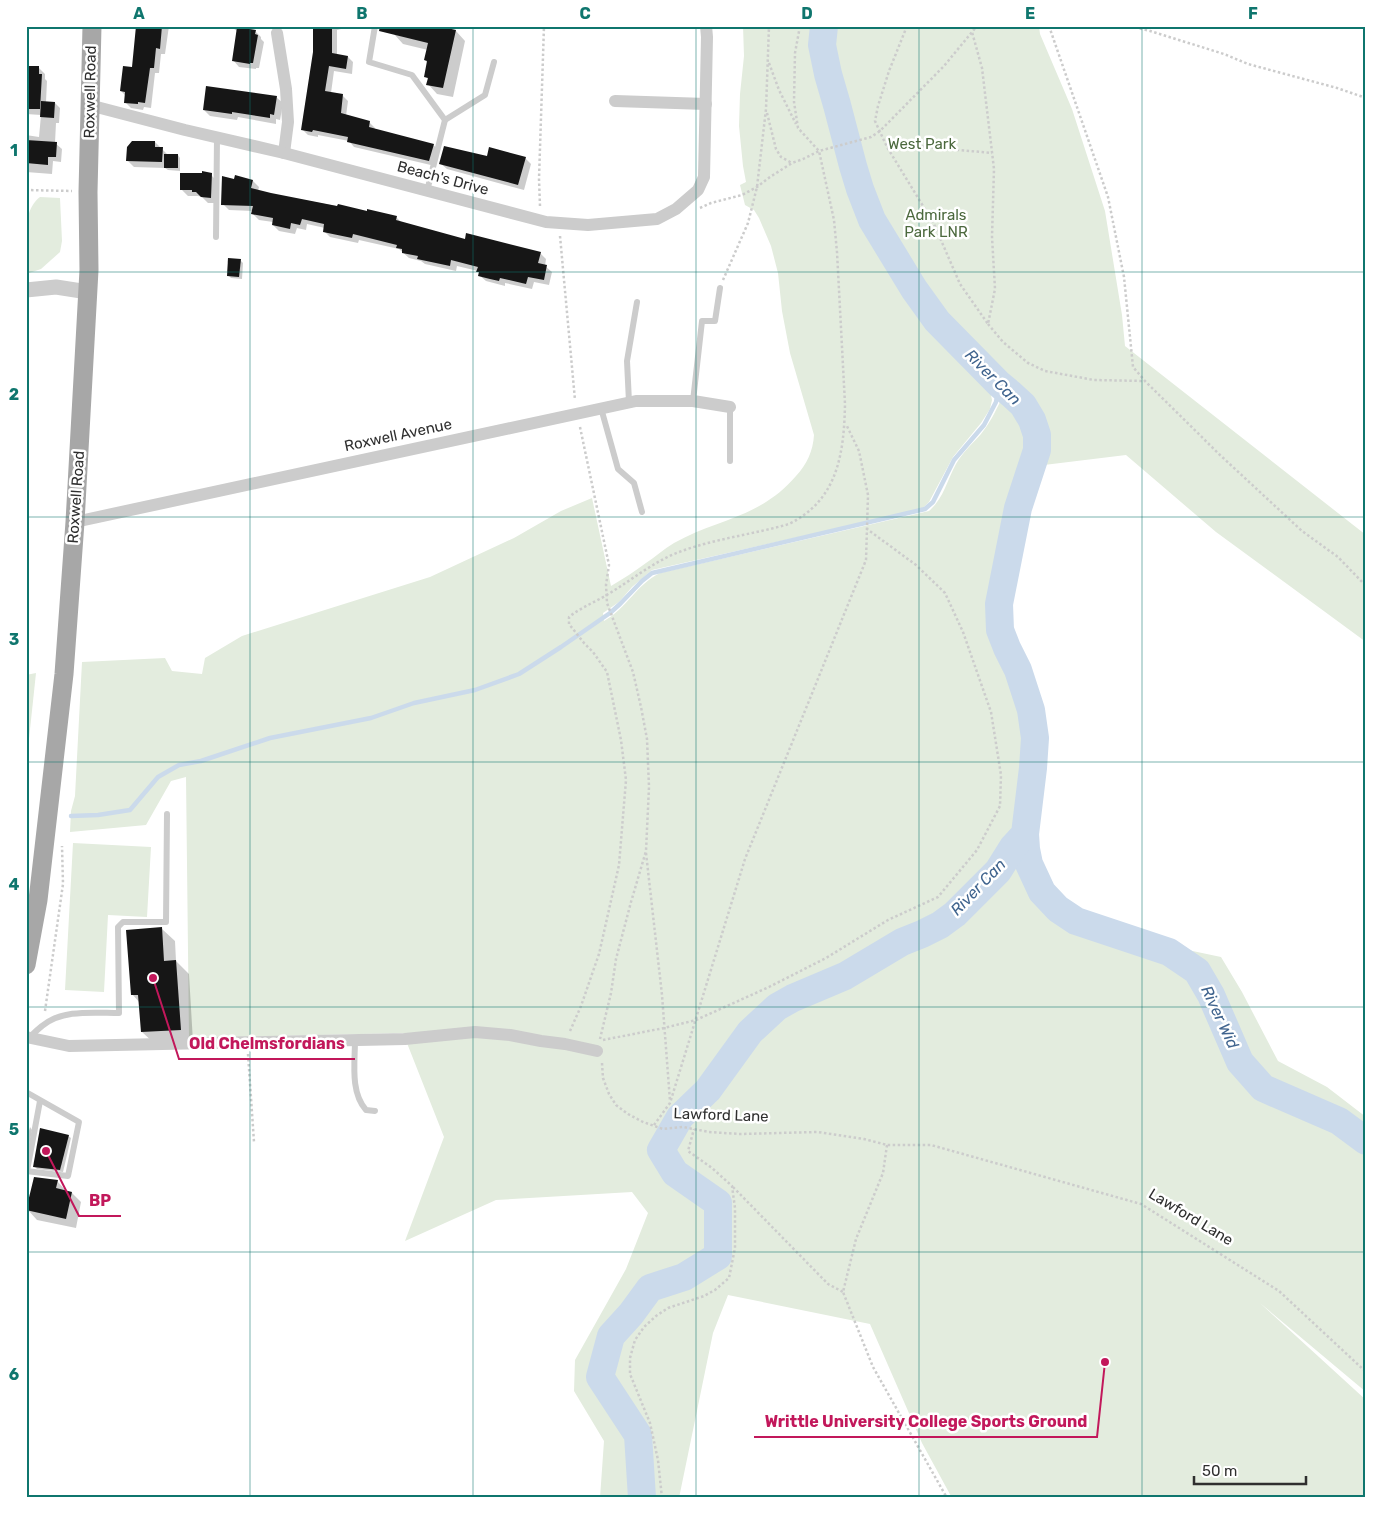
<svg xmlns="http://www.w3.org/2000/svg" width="1392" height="1524" font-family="Rubik,sans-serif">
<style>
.green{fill:#e3ecde;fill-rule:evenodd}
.shadow{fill:#0003}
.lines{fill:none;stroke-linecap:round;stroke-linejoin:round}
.stream{stroke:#cbdaeb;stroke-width:4.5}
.river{stroke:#cbdaeb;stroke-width:28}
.building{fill:#161616}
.path{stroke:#ccc;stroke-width:2.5;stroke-dasharray:2.5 2.5;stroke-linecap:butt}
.service{stroke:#ccc;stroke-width:6}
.minor{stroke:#ccc;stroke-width:12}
.tertiary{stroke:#ccc;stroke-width:15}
.primary{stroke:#a7a7a7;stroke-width:19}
.grid{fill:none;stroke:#0f766e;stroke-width:1;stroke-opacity:0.55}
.labels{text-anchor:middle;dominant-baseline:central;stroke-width:5;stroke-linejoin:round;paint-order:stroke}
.street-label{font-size:15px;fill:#2f2f2f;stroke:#fff}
.park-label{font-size:15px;fill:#4c693e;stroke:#fff}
.water-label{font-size:16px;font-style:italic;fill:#40648e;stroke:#fff}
.leader{fill:none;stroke:#c2185b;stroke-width:2}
.callout-dot{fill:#c2185b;stroke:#fff;stroke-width:2}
.callout-label{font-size:16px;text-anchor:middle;font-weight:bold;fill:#c2185b;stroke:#fff;stroke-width:5;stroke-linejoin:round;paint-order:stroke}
.neatline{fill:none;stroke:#0f766e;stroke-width:2}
.grid-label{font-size:16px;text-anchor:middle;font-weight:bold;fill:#0f766e}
</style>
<rect width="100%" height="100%" fill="#fff"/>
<g class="green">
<path d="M743,26H1039L1040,34L1072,109L1105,211L1122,315L1125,346L1366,535V642L1216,532L1126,455L1044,465L1025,513L1016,550L1009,594V623L1012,636L1028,672L1038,704L1042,732V761L1033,838L1034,860L1043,877L1062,903L1076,915L1095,923L1169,946L1221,957L1242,992L1278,1061L1327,1087L1366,1117V1392L1260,1303L1366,1400V1498H952L922,1443L870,1324L728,1295L713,1333L679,1498H600L604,1441L574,1391L575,1360L626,1269L648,1213L632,1192L496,1200L405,1241L444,1137L403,1033L189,1038L186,777L171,781L146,825L70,832L71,811L75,796L82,662L165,658L172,671L202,674L205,658L242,636L430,577L514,538L561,511L592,498L611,586C623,579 635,571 646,563C655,557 664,549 674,543C719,518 760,518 796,476C807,464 813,451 814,435L790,353L782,311L778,273L771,246L759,218L754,210L745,205L740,185L746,182L743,166L739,126L740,94L744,56ZM1002,378C1011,384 1020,390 1027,397C1032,402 1034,407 1038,413C1048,433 1050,444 1044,465L1024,460C1025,454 1028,447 1028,440C1029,423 1016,408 1003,399L1001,400C995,412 990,423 981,434C973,443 962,453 956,464C947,480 944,498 929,511L660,573C637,584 626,609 604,621L603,613L619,602L632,587L652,570L918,510L924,507L929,502L953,457L981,423L990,409L992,400L990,390Z"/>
<path d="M40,197L60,198L62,241L60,252L41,269L26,274C26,252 20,212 40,197Z"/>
<path d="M36,673L26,767V675Z"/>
<path d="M73,843L151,847L147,917L108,915L104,992L65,990Z"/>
</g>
<g class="shadow">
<path d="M134,26H169L165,54H161L159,73H155L151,108L144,107L143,110L131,108L125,102L126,96L121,91L133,68L137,29Z"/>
<path d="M230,26H244L242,29L255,31L261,37V39L264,42L259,68H256V69L239,67L233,60L237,31Z"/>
<path d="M314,26H349V27L337,30V55L348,57L353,62L352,74L334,71L331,93L342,95L348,101L346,116L369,122L375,128L374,130L433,145L439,150L435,166L354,147L349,141L318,135V137L308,135L303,130L314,52Z"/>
<path d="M456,31L465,41L453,97L437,94L428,84L429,80L425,76L428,63L425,60L428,50L403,44L394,34Z"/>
<path d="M26,67L39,68L45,74V79L47,81L46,102L55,103L60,108L59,123H56L55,143L62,149L61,162L53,161L52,174L26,172V135L39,137L41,115L26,114Z"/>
<path d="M276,97L283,103L280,120L276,119V124L238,117L237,120L210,116L204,110Z"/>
<path d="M155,142L168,155H178L180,158V171L168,170L165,168L134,167L128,161Z"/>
<path d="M488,158H525L531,164L524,190L447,169L440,163Z"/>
<path d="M211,175L217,181V203H208L202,197L198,196H188L182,190Z"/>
<path d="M235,180L253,181L259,187L258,191L271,194L396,217L402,223L466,240L540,253L546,259L545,266L552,272L549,285L534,282L532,289L505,283V286L486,281L479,275L478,271L457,266L456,271L425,264L421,261L409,258L399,249L359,240L358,243L330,237L324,231L325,228L307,224L306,230L297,228L295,234L279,231L273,225V222L259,220L253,214V211L229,210L223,204Z"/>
<path d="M240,260L243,263L242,279L231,278L228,275Z"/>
<path d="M162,929L175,941L176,961L189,974L193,1042L155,1044L142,1032L140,1003L132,994Z"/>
<path d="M30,1127L32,1130L26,1163V1142Z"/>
<path d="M68,1136L71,1138L63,1172L37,1169L34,1166Z"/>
<path d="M57,1181L67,1192L72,1193L81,1202L76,1228L37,1220L28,1210Z"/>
</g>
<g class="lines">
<path class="stream" d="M71,816L98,815L130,810L158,777L179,765L201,761L270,738L371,718L414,703L475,690L519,674L561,647L610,613L620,604L642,581L652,573L925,509L933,502L954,460L984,425L996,402L999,384"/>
<g class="river">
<path d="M1025,834L1026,849L1029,864L1042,892L1058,909L1076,921L1169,952L1197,971L1211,995L1240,1062L1263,1088L1339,1121L1366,1141"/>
<path d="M642,1498L638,1435L600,1377L611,1336L631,1314L650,1288L684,1277L718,1256V1203L675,1173L661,1150L680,1117L708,1090L750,1032L777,1007L793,998L845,976L902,942L922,934L940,925L955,914L998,871L1013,847L1025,834L1033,768L1035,738L1031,710L1018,670L1007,648L1000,630L999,604L1018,508L1037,450V435L1032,420L1023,405L1011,394L999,384L937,321L914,289L872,220L860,189L853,166L837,105L828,74L822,45L824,26"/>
</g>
</g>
<g class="building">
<path d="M136,26H162L160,49L156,48L154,68H150L145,103L138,102V104L124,103L125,92L120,91L123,66L132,67Z"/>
<path d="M380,26H438L456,30L443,88L426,85L428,78L424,77L427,61L424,60L428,43L379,31Z"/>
<path d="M237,27L256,30L255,34L258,35L253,63H250V64L232,61Z"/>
<path d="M313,27H332V53L348,56L346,69L329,66L325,91L343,94L341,113L370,121L369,127L434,144L429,161L347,142L348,137L313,130L312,132L301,130L313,52Z"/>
<path d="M26,66H39V74H42L40,109H26Z"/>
<path d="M206,86L277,96L274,115L270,114V118L232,112V114L203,110Z"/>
<path d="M41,101L55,102L54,118L40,117Z"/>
<path d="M26,140L57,142L56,157H48V165L26,163Z"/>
<path d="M132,141H155V147H163L162,162L126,161L127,147Z"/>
<path d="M444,146L487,156L489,147L526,157L518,185L439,164Z"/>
<rect x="164" y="154" width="14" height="14"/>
<path d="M202,171L212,173L211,198L201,197L196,192H192V190H180V173H202Z"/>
<path d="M235,175L253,180L251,188L271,193L337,206L338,204L367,211V209L397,216L396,220L465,239L466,233L541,252L538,263L547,265L544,280L528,277L526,284L500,278L499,281L490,279L478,276L479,272H476L478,267L451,260L450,266L417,259L418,256L402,253V249L396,248L397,245L353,234L352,238L323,232L324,224L302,219L300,225L291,223L290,229L272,225L273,218L251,214L253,206L221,205L222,176L234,179Z"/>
<path d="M228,258L241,259L239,277L227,276Z"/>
<path d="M162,927L164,961L176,960L181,1030L141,1032L138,995H131L126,930Z"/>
<path d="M40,1128L69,1135L60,1170L33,1167Z"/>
<path d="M34,1177L58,1180L56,1188L72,1192L66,1219L26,1210Z"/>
</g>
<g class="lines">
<g class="path">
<path d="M907,26L889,71L878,106L875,121L887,147L934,224L960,284L988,324L995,289L992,237L994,169L982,68L972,32"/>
<path d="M1049,26L1108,197L1124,277L1133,367L1145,381L1220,455L1302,531L1338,557L1366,586"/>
<path d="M1130,26L1150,31L1224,54L1248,64L1337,88L1366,98"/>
<path d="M769,63L779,90L796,124"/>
<path d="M767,113L776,149L781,157L792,163"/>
<path d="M887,147L904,145L992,153"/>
<path d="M26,190L72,191"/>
<path d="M540,206L539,179L544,26"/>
<path d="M700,208L711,203L742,195L757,187L770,177L792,163L803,159L819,151L871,137L880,131L944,66L977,26"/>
<path d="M560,236L575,400"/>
<path d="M723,280L748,223L757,187L766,109L769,26"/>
<path d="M988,324L1003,342L1028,363L1045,371L1094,380L1145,381"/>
<path d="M580,427L609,565L606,585L607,603L633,672L641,707L647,739L649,787L646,851L631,902L616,959L611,993L600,1039"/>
<path d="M646,853L662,995L670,1101"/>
<path d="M45,1011L63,884L62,846"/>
<path d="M570,1031L581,1006L599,954L619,865L626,780L621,740L607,672L593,652L584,643L569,624V617C580,608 593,603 605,596C629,582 649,565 674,554C711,539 751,535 789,524C838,500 844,453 845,404L837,252L834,220L819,151L798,128L794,102L795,53L800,26"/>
<path d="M603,1040L664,1028L696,1020L769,987L826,958L888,920L938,897L977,850L1000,806L1001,775L991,712L963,632L945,593L916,565L867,529"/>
<path d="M248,1054L254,1142"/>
<path d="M602,1063L603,1078L609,1094L616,1105L628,1114L643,1122L663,1129L683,1127L709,1132L740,1134L818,1132L864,1139L887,1145H931L1141,1204L1279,1291L1366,1372"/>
<path d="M654,1125L670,1103L745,859L866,560L868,495L859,451L846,424"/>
<path d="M887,1145L883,1173L856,1239L843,1292L873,1367L947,1498"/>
<path d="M733,1187L828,1284L843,1292"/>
<path d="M662,1498L658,1460L650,1423L630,1374V1358L635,1340L644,1327L656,1316L668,1308L704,1296L715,1290L729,1278L735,1248V1208L732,1186L712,1168L688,1151L694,1129"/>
</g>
<g class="service">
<path d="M375,26L369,62L412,75L445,120L427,191"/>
<path d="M445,120L485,95L494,62"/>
<path d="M216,237L217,138"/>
<path d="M693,401L702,321H715L720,288"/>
<path d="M629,402L627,361L637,302"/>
<path d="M601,408L618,469L634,483L642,512"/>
<path d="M730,461V407"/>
<path d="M30,1037C34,1033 38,1029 42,1026C62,1009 94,1013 119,1013L118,927L123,922H166L167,814"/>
<path d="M355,1040C355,1062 350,1092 366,1110L375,1111"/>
<path d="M26,1092L79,1122L68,1176L26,1171"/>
<path d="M27,1171L40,1101"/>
</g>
<g class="minor">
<path d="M277,33L286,89L288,122L284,153"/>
<path d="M615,101L706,104"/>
<path d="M89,105L185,130L284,153L546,222L588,225L657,219L676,209L698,190L704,177L707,37L706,26"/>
<path d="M75,522L636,401H693L730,407"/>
<path d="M26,1037L69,1046L405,1039L475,1032L510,1035L541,1041L565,1044L597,1051"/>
</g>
<path class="tertiary" d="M26,290L56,287L88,292"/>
<path class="primary" d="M26,965L38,900L64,674L75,522L89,270L88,192L92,26"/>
</g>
<path class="grid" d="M250,26V1498M473,26V1498M696,26V1498M919,26V1498M1142,26V1498M26,272H1366M26,517H1366M26,762H1366M26,1007H1366M26,1252H1366"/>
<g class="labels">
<g class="street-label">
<text transform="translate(90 92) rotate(-89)">Roxwell Road</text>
<text transform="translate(443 178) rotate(15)">Beach's Drive</text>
<text transform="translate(398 435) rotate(-12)">Roxwell Avenue</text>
<text transform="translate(76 497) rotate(-86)">Roxwell Road</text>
<text transform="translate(721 1115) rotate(2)">Lawford Lane</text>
<text transform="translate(1191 1217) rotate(31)">Lawford Lane</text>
</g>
<g class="park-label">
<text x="922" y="144">West Park</text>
<text x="936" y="215">Admirals<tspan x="936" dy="17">Park LNR</tspan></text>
</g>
<g class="water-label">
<text transform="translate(993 377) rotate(45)">River Can</text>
<text transform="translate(978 887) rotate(-46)">River Can</text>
<text transform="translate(1220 1017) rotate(65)">River Wid</text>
</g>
</g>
<path class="leader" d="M153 978L179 1059H355M46 1151L79 1216H121M1105 1362L1097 1437H754"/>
<g class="callout-dot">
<circle cx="153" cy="978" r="5"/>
<circle cx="46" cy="1151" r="5"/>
<circle cx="1105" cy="1362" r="5"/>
</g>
<g class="callout-label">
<text x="267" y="1049">Old Chelmsfordians</text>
<text x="100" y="1206">BP</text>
<text x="926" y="1427">Writtle University College Sports Ground</text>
</g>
<rect width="1392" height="1524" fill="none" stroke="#ffffff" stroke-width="55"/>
<path d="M1194 1476v8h112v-8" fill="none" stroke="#2f2f2f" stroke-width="2.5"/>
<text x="1202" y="1476" font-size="15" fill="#2f2f2f" stroke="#ffffff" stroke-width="4" paint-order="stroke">50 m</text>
<rect x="28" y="28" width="1336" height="1468" class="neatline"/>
<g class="grid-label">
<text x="139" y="19">A</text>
<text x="362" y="19">B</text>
<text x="585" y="19">C</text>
<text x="807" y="19">D</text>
<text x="1030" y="19">E</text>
<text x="1253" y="19">F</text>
<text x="14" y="156">1</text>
<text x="14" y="400">2</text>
<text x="14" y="645">3</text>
<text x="14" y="890">4</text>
<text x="14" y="1135">5</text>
<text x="14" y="1380">6</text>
</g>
</svg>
